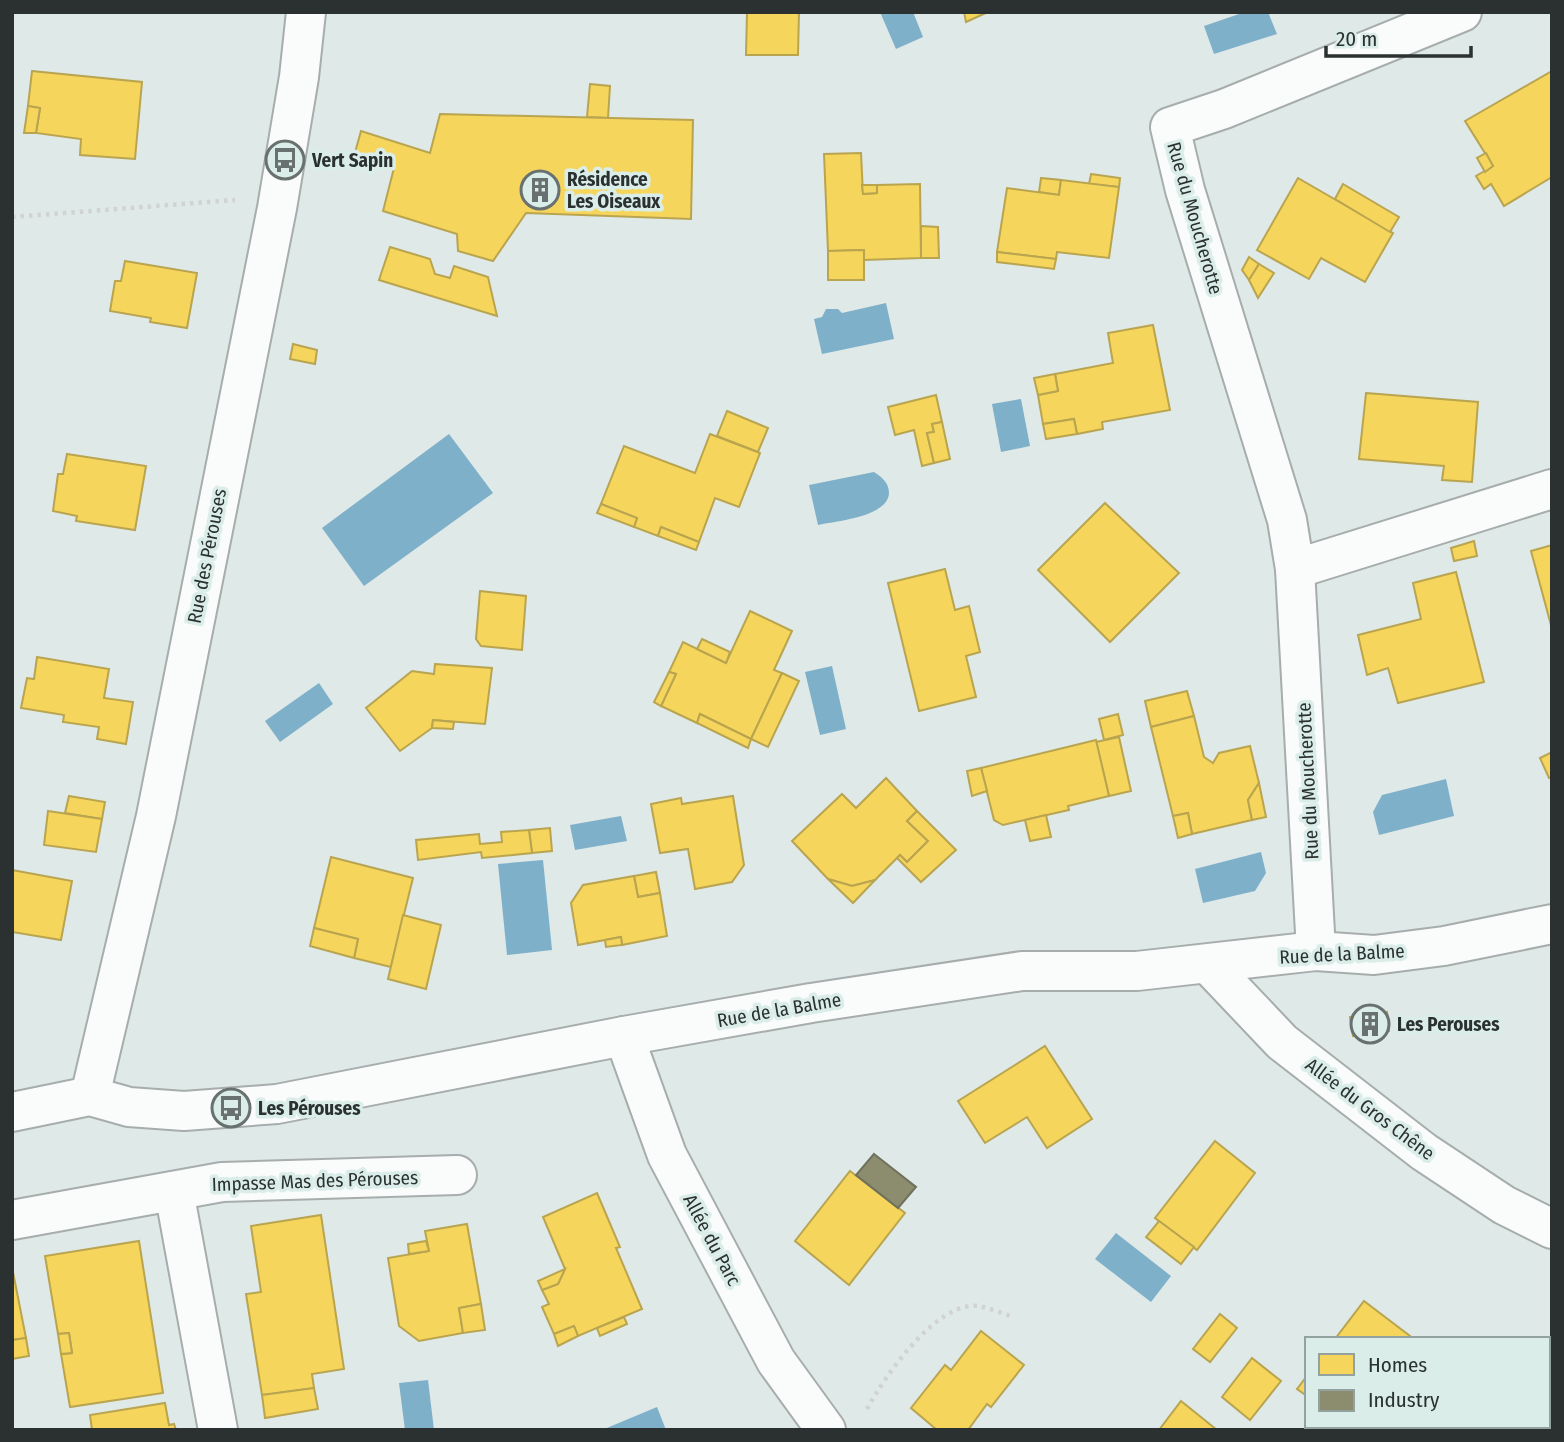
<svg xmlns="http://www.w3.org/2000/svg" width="1564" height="1442" font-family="'Fira Sans Condensed',sans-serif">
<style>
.water{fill:#7fb0ca}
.homes{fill:#f6d55c;stroke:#b9a44f;stroke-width:2}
.industry{fill:#8c8c6e;stroke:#6f715b;stroke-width:2}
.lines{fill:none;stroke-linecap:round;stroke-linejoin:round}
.street-casing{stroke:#a6adac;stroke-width:42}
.path{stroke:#d1d3d3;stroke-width:4.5;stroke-dasharray:3.5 5;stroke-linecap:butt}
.street{stroke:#fafcfb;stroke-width:38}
.labels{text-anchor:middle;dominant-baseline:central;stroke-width:7;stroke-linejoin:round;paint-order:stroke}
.poi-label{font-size:19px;font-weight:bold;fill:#2a3130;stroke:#dbede9;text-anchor:start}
.street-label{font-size:19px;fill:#2a3130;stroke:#dbede9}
</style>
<rect width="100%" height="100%" fill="#dfe9e7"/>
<g class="water">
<path d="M880,12H913L923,37L896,49Z"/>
<path d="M1245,12H1268L1277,34L1214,54L1204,26Z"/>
<path d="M886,303L894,339L822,354L814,319L822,317L826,309H838L842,313Z"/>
<path d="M1021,399L1030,446L1001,452L992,404Z"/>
<path d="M449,434L493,493L364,586L322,528Z"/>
<path d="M874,472C882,477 889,483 889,493C888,517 836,521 818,525L809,485Z"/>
<path d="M832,666L846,729L820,735L805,672Z"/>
<path d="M319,683L333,704L280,742L265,721Z"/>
<path d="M1446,779L1454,816L1379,835L1373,812L1382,795Z"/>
<path d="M621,816L627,841L575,850L570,825Z"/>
<path d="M1261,852L1266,873L1255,891L1203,903L1195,869Z"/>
<path d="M543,860L552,950L507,955L498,864Z"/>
<path d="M1116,1233L1171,1276L1151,1302L1095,1259Z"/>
<path d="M428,1380L434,1430H405L399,1383Z"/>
<path d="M657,1407L666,1430H602Z"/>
</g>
<g class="homes">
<path d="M747,12H799L798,55H746Z"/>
<path d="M964,12H988L966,22Z"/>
<path d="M32,71L142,82L135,159L80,155L81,139L36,133L40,108L28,106Z"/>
<path d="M1552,71V177L1504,206L1491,184L1484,189L1476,176L1493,166L1465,121Z"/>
<path d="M590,84L610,86L608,118L587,117Z"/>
<path d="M28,106L40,108L36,133H24Z"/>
<path d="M440,114L693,120L691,219L526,213L493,261L458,251L457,234L383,211L394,168L354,156L361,131L430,153Z"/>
<path d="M861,153L863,194L877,193V185L920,184L921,258L864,260V250L828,251L824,154Z"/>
<path d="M1486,153L1493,166L1485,172L1477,158Z"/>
<path d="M1091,174L1120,178L1119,187L1089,184Z"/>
<path d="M1041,178L1061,180L1059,195L1039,192Z"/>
<path d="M1298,178L1393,233L1365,282L1321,258L1309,279L1257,250Z"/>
<path d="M1061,180L1119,187L1109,258L1057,252L1056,259L997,252L1007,188L1059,195Z"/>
<path d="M1343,184L1399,217L1390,232L1335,199Z"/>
<path d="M862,185H877V193L863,194Z"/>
<path d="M921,226L938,227L939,258H921Z"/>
<path d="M390,247L430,259L435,274L450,278L454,266L488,277L497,316L379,280Z"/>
<path d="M864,250V280H828V251Z"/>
<path d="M997,252L1056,259L1054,269L997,262Z"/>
<path d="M1249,257L1259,264L1249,280L1242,270Z"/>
<path d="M125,261L197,273L187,328L150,322L151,318L110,311L115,281H121Z"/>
<path d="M1259,264L1274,273L1258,298L1249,280Z"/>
<path d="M1153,325L1170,410L1102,422L1103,429L1077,434L1074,419L1043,424L1038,395L1058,391L1055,374L1113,363L1108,333Z"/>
<path d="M293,344L317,350L315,364L290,359Z"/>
<path d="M1055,374L1058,391L1038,395L1034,378Z"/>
<path d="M1366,393L1478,402L1472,482L1442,480L1444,466L1359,459Z"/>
<path d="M936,395L942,422L932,424L934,432L927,433L934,463L922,466L914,430L895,435L888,407Z"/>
<path d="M727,411L768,428L758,452L717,436Z"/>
<path d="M1074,419L1077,434L1046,439L1043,424Z"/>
<path d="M942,422L950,459L934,463L927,433L934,432L932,424Z"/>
<path d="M710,434L760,453L739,507L715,498L699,542L661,527L658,536L634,527L637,518L601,504L624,446L695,473Z"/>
<path d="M67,454L146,466L135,530L76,521L77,516L53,511L58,474H63Z"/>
<path d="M1105,503L1179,573L1110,642L1038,570Z"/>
<path d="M601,504L637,518L634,527L597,513Z"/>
<path d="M661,527L699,542L696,550L658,536Z"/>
<path d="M1474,541L1477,556L1454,561L1451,548Z"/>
<path d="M1552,545V629L1531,551Z"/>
<path d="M945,569L955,610L969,606L980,652L966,656L976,697L919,711L888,583Z"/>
<path d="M1456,572L1484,682L1398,703L1388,668L1367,675L1358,635L1421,619L1413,583Z"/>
<path d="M480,591L526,596L522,650L481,646L476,639Z"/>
<path d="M750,611L792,631L774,670L782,673L751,739L700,714L697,723L661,706L676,674L669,672L683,642L726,663Z"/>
<path d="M702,639L730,652L726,663L697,649Z"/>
<path d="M37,657L109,669L104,698L133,702L126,744L97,739L99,727L63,722L64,715L21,708L27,678L34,679Z"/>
<path d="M435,664L492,668L485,724L433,720L432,728L400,751L366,708L412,671L434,674Z"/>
<path d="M669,672L676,674L661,706L654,702Z"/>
<path d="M782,673L799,681L768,747L751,739Z"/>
<path d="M1187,691L1194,716L1151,727L1145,701Z"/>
<path d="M700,714L751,739L748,748L697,723Z"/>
<path d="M1118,714L1123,735L1104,740L1099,719Z"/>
<path d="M1194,716L1204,757L1213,763L1219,753L1250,746L1259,783L1248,800L1252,820L1192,834L1188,813L1173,816L1151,727Z"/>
<path d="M433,720L454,722L453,729L432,728Z"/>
<path d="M1119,737L1131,791L1109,796L1096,742Z"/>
<path d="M1096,740L1109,796L1068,806L1069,810L1003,825L994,820L981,768Z"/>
<path d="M1552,752V777L1549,778L1540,758Z"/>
<path d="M981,768L987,791L972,796L967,771Z"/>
<path d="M886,778L917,811L907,821L928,841L907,862L900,855L875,880L852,886L828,879L792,841L842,794L856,808Z"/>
<path d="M1259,783L1266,817L1252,820L1248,800Z"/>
<path d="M69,796L105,802L102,819L65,813Z"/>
<path d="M733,796L744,865L732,882L695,889L688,849L660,853L651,804L681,798L682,804Z"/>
<path d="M48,811L102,819L96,852L44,845Z"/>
<path d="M917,811L956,850L921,882L897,858L900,855L907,862L928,841L907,821Z"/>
<path d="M1188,813L1192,834L1178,838L1173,816Z"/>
<path d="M1046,815L1051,837L1030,841L1025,820Z"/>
<path d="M550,828L552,851L532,853L529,830Z"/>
<path d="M529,830L532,853L482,858L481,852L418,860L416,840L479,834L480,844L502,842L501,832Z"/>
<path d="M331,857L413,878L391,967L354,958L358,939L314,928Z"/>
<path d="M12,870L72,881L61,940L12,932Z"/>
<path d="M656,872L660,893L638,897L634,876Z"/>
<path d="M634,876L638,897L660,893L667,936L622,945L621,937L578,945L571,903L583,885Z"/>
<path d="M828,879L852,886L875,880L853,903Z"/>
<path d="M403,915L441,925L426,989L388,979Z"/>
<path d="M314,928L358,939L354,958L310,946Z"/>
<path d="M621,937L622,945L606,947L605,940Z"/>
<path d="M1387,1012L1389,1031L1353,1036L1350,1017Z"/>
<path d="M1045,1046L1092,1119L1047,1148L1027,1117L985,1143L958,1101Z"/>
<path d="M1215,1141L1255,1173L1197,1250L1155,1218Z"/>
<path d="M850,1171L905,1213L849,1285L795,1241Z"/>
<path d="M597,1193L620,1247L616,1248L642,1309L578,1336L574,1326L554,1334L542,1307L549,1304L542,1290L558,1284L565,1269L543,1217Z"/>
<path d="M321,1215L344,1369L312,1374L314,1388L262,1395L246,1294L261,1292L251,1226Z"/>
<path d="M1159,1221L1194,1247L1181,1264L1146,1237Z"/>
<path d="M467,1224L481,1304L459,1308L463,1333L419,1341L399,1326L388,1258L429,1251L425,1231Z"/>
<path d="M139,1241L163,1393L70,1407L61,1354L72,1353L69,1333L58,1334L45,1256Z"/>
<path d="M426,1241L429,1251L409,1254L408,1244Z"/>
<path d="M12,1267L26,1338L12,1340Z"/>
<path d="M565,1269L558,1284L542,1290L538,1281Z"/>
<path d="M1364,1301L1410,1336L1408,1339H1335Z"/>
<path d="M481,1304L485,1330L463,1333L459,1308Z"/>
<path d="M1220,1314L1237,1328L1210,1362L1193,1349Z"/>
<path d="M624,1317L627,1324L600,1336L597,1328Z"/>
<path d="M574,1326L578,1336L558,1346L554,1334Z"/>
<path d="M981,1331L1024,1365L991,1407L987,1404L968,1430H937L911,1408L945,1365L951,1370Z"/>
<path d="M69,1333L72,1353L61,1354L58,1334Z"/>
<path d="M26,1338L29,1356L12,1359V1340Z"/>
<path d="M1252,1358L1281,1381L1250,1420L1222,1397Z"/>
<path d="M1307,1376V1396L1297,1389Z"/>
<path d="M314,1388L318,1409L265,1418L262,1395Z"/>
<path d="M1181,1401L1217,1430H1159Z"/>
<path d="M165,1403L169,1425L174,1424L176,1430H92L90,1415Z"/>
</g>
<path class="industry" d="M874,1154L916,1187L898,1208L856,1175Z"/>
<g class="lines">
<defs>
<g id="street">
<path d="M1295,569L1552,489"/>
<path d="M1316,951L1295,569L1287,520L1185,190L1170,127L1224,109L1462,12"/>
<path d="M1208,964L1282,1042L1424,1152L1504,1205L1552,1229"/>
<path d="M624,1036L667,1155L776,1361L826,1430"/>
<path d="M90,1096L156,816L277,208L299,77L306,12"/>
<path d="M12,1112L90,1096L129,1107L184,1111L277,1104L624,1036L811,1003L1022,971H1137L1316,951L1374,955L1444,946L1552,924"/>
<path d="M174,1191L218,1430"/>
<path d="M12,1220L222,1182L457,1175"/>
</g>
</defs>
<use href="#street" class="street-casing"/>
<g class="path">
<path d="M12,217L235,200"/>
<path d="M867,1409C885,1376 936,1301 979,1306C989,1308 1001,1313 1011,1316"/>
</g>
<use href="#street" class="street"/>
</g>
<defs>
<symbol id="bus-ring" viewBox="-11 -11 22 22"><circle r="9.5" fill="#dbede9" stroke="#697170" stroke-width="1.5"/><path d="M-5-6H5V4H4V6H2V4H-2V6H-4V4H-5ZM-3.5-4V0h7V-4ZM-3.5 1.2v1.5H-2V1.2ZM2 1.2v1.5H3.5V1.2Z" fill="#697170"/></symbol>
<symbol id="building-ring" viewBox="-11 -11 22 22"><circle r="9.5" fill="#dbede9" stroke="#697170" stroke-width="1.5"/><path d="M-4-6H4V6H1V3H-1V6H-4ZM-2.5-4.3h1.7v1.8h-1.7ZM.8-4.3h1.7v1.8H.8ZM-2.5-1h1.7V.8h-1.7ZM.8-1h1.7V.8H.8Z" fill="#697170"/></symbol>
</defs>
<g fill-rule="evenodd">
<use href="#bus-ring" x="263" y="138" width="44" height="44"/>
<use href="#building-ring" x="518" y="168" width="44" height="44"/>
<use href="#building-ring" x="1348" y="1002" width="44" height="44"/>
<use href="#bus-ring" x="209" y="1086" width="44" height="44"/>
</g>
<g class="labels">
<g class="poi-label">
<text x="312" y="160">Vert Sapin</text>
<text x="567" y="179">Résidence<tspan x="567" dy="22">Les Oiseaux</tspan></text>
<text x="1397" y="1024">Les Perouses</text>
<text x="258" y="1108">Les Pérouses</text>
</g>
<g class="street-label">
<text transform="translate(1195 218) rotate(74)">Rue du Moucherotte</text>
<text transform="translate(207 556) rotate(-79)">Rue des Pérouses</text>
<text transform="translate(1308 781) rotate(-93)">Rue du Moucherotte</text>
<text transform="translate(1342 954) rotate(-3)">Rue de la Balme</text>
<text transform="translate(779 1010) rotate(-10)">Rue de la Balme</text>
<text transform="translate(1370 1109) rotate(37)">Allée du Gros Chêne</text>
<text transform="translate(315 1181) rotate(-2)">Impasse Mas des Pérouses</text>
<text transform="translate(712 1240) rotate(62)">Allée du Parc</text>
</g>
</g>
<rect width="1564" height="1442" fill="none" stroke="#2a3130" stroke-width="28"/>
<rect x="1305" y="1337" width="245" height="91" fill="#dbede9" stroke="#94a29f" stroke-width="2"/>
<rect x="1319" y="1354" width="35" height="21" fill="#f6d55c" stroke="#94a29f" stroke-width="2"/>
<text x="1368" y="1372" font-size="21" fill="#2a3130">Homes</text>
<rect x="1319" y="1390" width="35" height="21" fill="#8c8c6e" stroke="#94a29f" stroke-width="2"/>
<text x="1368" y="1407" font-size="21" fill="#2a3130">Industry</text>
<path d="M1326 46v10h145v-10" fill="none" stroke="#2a3130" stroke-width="3.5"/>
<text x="1336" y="46" font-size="21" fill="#2a3130" stroke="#dbede9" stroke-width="5" paint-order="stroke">20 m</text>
</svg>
